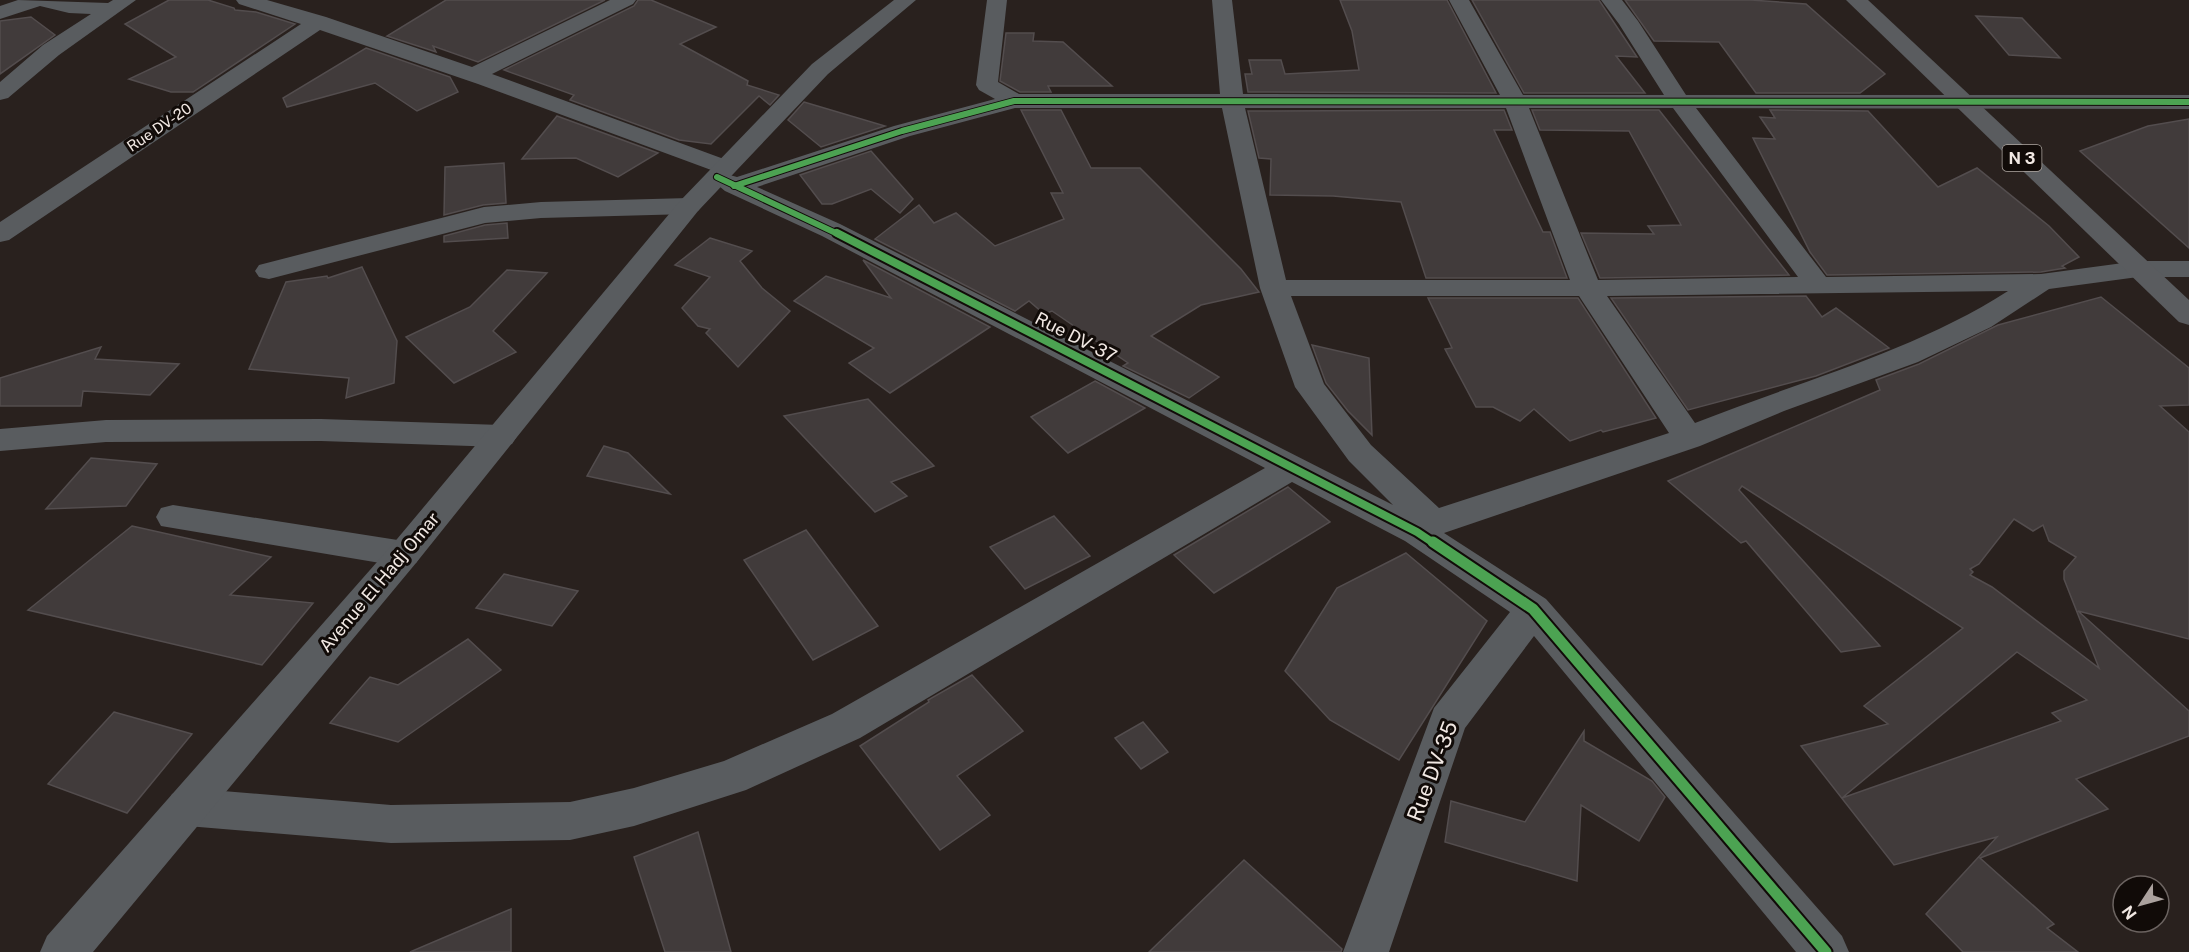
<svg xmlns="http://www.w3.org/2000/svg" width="2189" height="952" font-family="'Public Sans',sans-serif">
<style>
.building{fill:#413b3b;stroke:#534d4e;stroke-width:1.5;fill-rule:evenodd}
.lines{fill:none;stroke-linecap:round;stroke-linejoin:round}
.minor{fill:#595c5f;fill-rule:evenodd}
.tertiary{fill:#595c5f;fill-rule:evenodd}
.primary{fill:#5a5c5f;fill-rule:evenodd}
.cycleway-far2-casing{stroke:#110b08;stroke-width:8}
.cycleway-far1-casing{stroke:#110b08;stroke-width:12}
.cycleway-casing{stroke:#110b08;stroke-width:15}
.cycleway-far2{stroke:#4ca352;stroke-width:6}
.cycleway-far1{stroke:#4ca352;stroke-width:8}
.cycleway{stroke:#4ca352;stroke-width:11}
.labels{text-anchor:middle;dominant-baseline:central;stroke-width:6;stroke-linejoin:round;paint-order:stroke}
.far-street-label{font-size:15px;fill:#f1e8e3;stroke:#110b08}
.shield{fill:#110b08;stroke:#aea6a1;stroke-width:1.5}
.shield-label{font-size:16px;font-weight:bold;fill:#f1e8e3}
.street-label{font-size:18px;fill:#f1e8e3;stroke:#110b08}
.near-street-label{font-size:21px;fill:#f1e8e3;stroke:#110b08}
</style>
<rect width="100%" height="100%" fill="#29211e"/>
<g class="building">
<path d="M169,0H208L234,8L235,10L256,12L295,24L193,92H171L129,79L176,57L125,24Z"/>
<path d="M446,0H605L478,62L433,46L436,52L387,36Z"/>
<path d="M638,0H651L716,27L680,44L748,81L747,85L779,95L770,105L759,96L711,144L679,140L570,100L574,95L504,70L634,6Z"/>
<path d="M1340,0H1447L1496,93L1248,92L1245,74H1252L1249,60H1281L1285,74L1359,70L1352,31Z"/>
<path d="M1472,0H1599L1637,57L1616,56L1645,93H1524Z"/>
<path d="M1625,0H1751L1806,4L1885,74L1860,93H1756L1719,42L1654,41Z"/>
<path d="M1976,16L2022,18L2060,58L2009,55Z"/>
<path d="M31,17L55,35L0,74V21Z"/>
<path d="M1006,33H1034L1033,41L1063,42L1112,86H1048L1051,92H1020L1000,81Z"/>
<path d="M366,48L450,77L458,92L417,111L375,83L287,107L283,98Z"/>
<path d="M804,102L885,126L821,147L788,120Z"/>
<path d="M1021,110H1061L1091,168H1140L1241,269L1259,292L1201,305L1151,336L1219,377L1189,398L1123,366L1128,363L1052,311L1044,314L1029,301L1015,311L875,239L919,205L934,223L956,213L995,246L1064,219L1051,193H1063Z"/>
<path d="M1504,110L1512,130H1494L1543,232H1550L1567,278H1426L1401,202L1333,196L1270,195L1271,159L1259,158L1248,111Z"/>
<path d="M1532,110H1659L1789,275L1600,278L1581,233L1654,234L1648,226L1681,225L1629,131L1540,130Z"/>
<path d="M1770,110L1868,111L1938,187L1977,168L2049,226L2079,257L2062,266L2065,268L2041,272L1827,275L1810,252L1753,138L1775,139L1760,117L1775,118Z"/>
<path d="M557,116L658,153L618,177L576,158L522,159Z"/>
<path d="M2189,119V248L2080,151L2148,126Z"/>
<path d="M871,151L913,199L900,213L871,189L832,204H822L800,175Z"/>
<path d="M504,163L506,203L483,205L444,215L445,167Z"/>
<path d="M507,223L508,238L444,242V236L485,225Z"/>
<path d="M710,238L752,251L740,261L762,288L790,311L738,367L706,333L710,329L698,326L682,308L710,277L675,265Z"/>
<path d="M863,260L990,327L890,393L849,363L874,348L794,301L826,276L891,298Z"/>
<path d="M362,267L397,341L394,383L346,398L349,378L249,369L286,282L327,276L328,278Z"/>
<path d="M507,270L547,273L493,331L516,352L454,383L406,337L470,307Z"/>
<path d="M1806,296L1822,317L1836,308L1889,348L1816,376L1688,410L1611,298Z"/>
<path d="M2101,297L2189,368V405L2160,406L2189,432V639L2078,611L2189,711V736L2076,779L2108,809L1980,858L2054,924L2047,928L2078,952H1963L1926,914L1997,837L1894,865L1801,746L1888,724L1864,706L1963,628L1742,486L1739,490L1880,646L1841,652L1746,541L1741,543L1668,481L1880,390L1876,380L1919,364L1998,325ZM2014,519L2033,531L2043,525L2049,541L2076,557L2064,571V579L2099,668L1992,587L1970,575L1973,572L1970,569L1979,564ZM2017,652L2087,700L2052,713L2061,721L1842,798Z"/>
<path d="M1428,298H1578L1656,418L1603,432L1601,430L1570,441L1534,409L1520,421L1493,407H1476L1445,349L1452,348Z"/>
<path d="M1312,345L1369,358L1372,435L1348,411L1326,383Z"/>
<path d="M101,347L95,359L179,364L150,395L83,391L81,406H0V378Z"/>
<path d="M1095,381L1145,408L1068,453L1031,417Z"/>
<path d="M868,399L934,466L891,482L907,496L875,512L784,416Z"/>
<path d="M604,446L628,453L670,494L587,476Z"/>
<path d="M91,458L157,464L126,506L46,509Z"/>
<path d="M1288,487L1330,522L1214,593L1174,555Z"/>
<path d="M1054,516L1090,556L1025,589L990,547Z"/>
<path d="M132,526L271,557L230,595L313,603L262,665L28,610Z"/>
<path d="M806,530L878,626L813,660L744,560Z"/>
<path d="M1406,553L1487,621L1399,760L1330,720L1285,671L1337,588Z"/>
<path d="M504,574L578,591L552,626L476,608Z"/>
<path d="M468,639L501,670L398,742L330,723L370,677L398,685Z"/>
<path d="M972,675L1023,731L957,776L990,815L940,850L860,746L929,702L928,700Z"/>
<path d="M114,712L192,734L127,813L48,784Z"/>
<path d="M1143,722L1168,752L1141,769L1115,738Z"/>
<path d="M1584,731V741L1652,781L1665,797L1639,841L1581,805L1577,881L1445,842L1451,801L1525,822Z"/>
<path d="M698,832L731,952H665L634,857Z"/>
<path d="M1244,860L1342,949L1341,952H1149Z"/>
<path d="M511,909V952H410Z"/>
</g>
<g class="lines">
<g class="minor">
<path d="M18,0L108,3L113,0H136L59,55L8,98L0,100V82L43,45L91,14L69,13L40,6L0,19V6Z"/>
<path d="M236,0H267L326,17L472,67L610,0H636L633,4L492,74L732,162L735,167L732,172L726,174L737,177L894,126L995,99L979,90L976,85L987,0H1007L998,82L1019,94H1220L1212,0H1232L1243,94L1500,95L1449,0H1469L1523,95H1664L1619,24L1601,0H1622L1638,21L1686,95H2189V109L1696,108L1826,277L2041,274L2138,261H2189V277H2138L2049,289L1991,327L1918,362L1784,411L1700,446L1444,533L1546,599L1842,936L1849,952H1796L1534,636L1465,728L1389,952H1343L1434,708L1510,612L1405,541L1292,482L860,738L746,790L634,826L570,840L391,843L187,826L172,820L166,807L172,794L187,788L391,805L570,802L634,788L724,761L832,714L1265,468L822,236L725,191L713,181L716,176L722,174L478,84L320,30L9,240L0,242V222L301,24L239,4ZM1015,108H1222L1260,288L1295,387L1349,461L1393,505L840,224L757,187L910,136ZM1245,108H1506L1570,280H1286ZM1529,108H1673L1798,277L1598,280ZM2008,291C1913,352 1800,381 1695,423L1607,296ZM1291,296H1579L1669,433L1439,508L1371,445L1324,384Z"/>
<path d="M689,198L698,201L702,206L698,211L689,214L541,218L485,223L269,279L259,277L255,271L259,265L484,207L541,202Z"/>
<path d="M321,419L501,425L512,428L517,436L512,444L501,447L321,441L106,442L0,451V429L106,420Z"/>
<path d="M173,505L404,541L416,545L422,554L416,563L404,567L161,526L156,517L161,508Z"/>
</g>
<path class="tertiary" d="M894,0H916L828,74L698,211L416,563L93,952H40L47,936L392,545L680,201L812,64Z"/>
<path class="primary" d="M1846,0H1868L2189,300V325L2179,322Z"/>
<defs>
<g id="cycleway-far2">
<path d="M717,177L840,235"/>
<path d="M734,186L902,131L1014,101L2189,102"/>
</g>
<path id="cycleway-far1" d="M837,233L1417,532L1435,544"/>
<path id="cycleway" d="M1433,542L1533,609L1826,952"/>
</defs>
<use href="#cycleway-far2" class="cycleway-far2-casing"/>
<use href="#cycleway-far1" class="cycleway-far1-casing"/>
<use href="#cycleway" class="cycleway-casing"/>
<use href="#cycleway-far2" class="cycleway-far2"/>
<use href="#cycleway-far1" class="cycleway-far1"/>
<use href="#cycleway" class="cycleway"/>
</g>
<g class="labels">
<g class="far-street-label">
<text transform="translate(159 127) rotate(-34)">Rue DV-20</text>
</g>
<rect class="shield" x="2002.5" y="145" width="39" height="26" rx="4.5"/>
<g class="shield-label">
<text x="2022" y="158">N 3</text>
</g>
<g class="street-label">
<text transform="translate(1076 337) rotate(27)">Rue DV-37</text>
<text transform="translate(379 582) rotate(-50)">Avenue El Hadj Omar</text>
</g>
<g class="near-street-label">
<text transform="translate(1432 771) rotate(-69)">Rue DV-35</text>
</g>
</g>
<g transform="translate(2141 904) rotate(234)"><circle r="28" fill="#110b08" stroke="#6b6360" stroke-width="1.5"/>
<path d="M0-4.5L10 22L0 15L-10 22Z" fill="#aba29e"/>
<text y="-9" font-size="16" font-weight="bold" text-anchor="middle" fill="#f1e8e3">N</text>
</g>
</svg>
